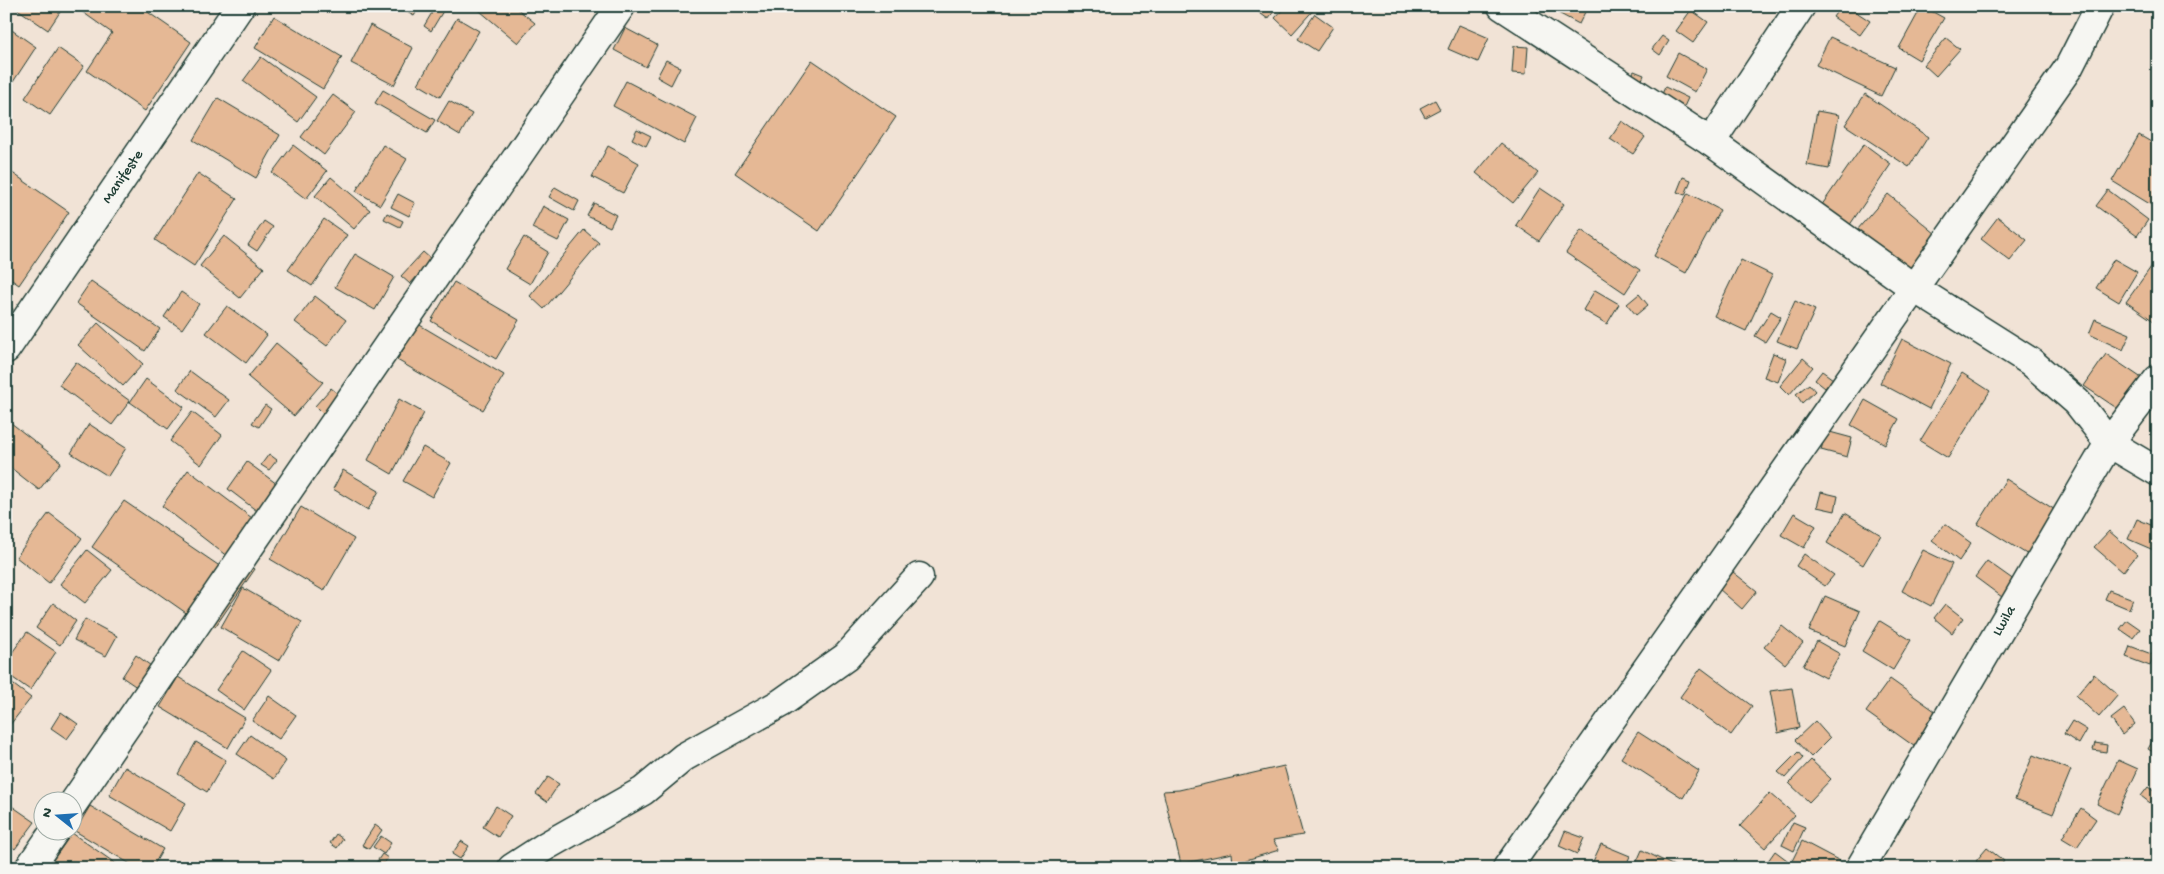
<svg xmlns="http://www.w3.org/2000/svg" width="2164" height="874" font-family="'Gochi Hand',sans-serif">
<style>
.building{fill:#e5b895;stroke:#1f3d34}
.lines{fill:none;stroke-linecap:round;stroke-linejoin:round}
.street-casing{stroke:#1f3d34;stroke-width:31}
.street{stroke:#f6f6f2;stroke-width:28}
.labels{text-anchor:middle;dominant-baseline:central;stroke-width:4;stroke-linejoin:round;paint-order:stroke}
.street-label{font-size:15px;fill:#1f3d34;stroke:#f6f6f2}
</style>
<rect width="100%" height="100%" fill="#f1e3d6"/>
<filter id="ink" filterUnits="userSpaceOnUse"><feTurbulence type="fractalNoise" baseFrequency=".02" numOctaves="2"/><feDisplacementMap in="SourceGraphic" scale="10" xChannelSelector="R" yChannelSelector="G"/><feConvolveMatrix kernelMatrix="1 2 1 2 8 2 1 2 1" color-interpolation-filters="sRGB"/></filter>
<g filter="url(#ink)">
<g class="building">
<path d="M13,6H64L48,30Z"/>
<path d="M74,6H139L191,42L145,111L87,71L112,33Z"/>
<path d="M396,6H420L414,16Z"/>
<path d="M436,6H446L431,31L424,26Z"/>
<path d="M474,6H514L535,23L518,43Z"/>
<path d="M1250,6H1278L1268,19Z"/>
<path d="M1286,6H1317L1292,34L1275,18Z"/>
<path d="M1545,6H1588L1579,24Z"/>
<path d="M1841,6H1847L1870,21L1860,35L1833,17Z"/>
<path d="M1922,6L1944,18L1919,60L1899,48Z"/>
<path d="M1691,10L1708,22L1693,43L1676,31Z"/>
<path d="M1315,14L1333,27L1317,51L1298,39Z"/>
<path d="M274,16L342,57L323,89L255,48Z"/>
<path d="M457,18L479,31L440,97L418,84Z"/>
<path d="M370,25L413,48L394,85L351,63Z"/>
<path d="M1459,25L1489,38L1478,62L1448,49Z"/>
<path d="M6,26L36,47L13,82L6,77Z"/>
<path d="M625,28L657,45L646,67L614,50Z"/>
<path d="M1662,36L1669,41L1660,55L1652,49Z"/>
<path d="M1830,37L1895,67L1881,96L1816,65Z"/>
<path d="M1946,38L1960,49L1936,76L1924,65Z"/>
<path d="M1514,46L1528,47L1526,74L1512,73Z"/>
<path d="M58,48L84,66L50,115L25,98Z"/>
<path d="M1678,53L1707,69L1695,92L1666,76Z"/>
<path d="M261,57L316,97L298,122L243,81Z"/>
<path d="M666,60L680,67L671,85L657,77Z"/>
<path d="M812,60L896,117L819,231L735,173Z"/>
<path d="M1634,71L1644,75L1638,89L1628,84Z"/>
<path d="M626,81L697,118L684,144L613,106Z"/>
<path d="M1665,87L1688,98L1683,109L1660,99Z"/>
<path d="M383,90L435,120L427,133L375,103Z"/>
<path d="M1865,94L1928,137L1909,167L1845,125Z"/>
<path d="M333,95L356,112L324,155L301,137Z"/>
<path d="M218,98L280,135L256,178L193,140Z"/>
<path d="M1435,100L1440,109L1425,117L1420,108Z"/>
<path d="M449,101L472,114L460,135L437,121Z"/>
<path d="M6,105L12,109L6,118Z"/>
<path d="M1817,111L1839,115L1829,169L1807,165Z"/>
<path d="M1622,121L1645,137L1633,154L1610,139Z"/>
<path d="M637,129L651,136L646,146L632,139Z"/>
<path d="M2139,135L2158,146V209L2112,181Z"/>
<path d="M1501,143L1538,173L1513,203L1476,173Z"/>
<path d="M1864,144L1891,164L1847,229L1819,209Z"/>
<path d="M293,145L327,171L306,199L272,173Z"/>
<path d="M383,145L407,159L380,205L356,191Z"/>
<path d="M608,146L639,163L623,193L592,177Z"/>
<path d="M11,172L69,212L19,285L6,276V179Z"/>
<path d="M198,173L237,199L194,266L155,240Z"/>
<path d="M331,177L370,210L354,229L315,196Z"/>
<path d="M1683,177L1691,180L1685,195L1677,192Z"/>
<path d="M555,187L579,201L574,211L549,197Z"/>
<path d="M1540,188L1564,204L1539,241L1516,225Z"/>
<path d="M2108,190L2148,220L2137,236L2096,206Z"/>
<path d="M1688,193L1720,210L1686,273L1654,256Z"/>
<path d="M398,194L415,203L409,216L391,207Z"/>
<path d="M1888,194L1942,239L1911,276L1857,230Z"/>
<path d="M594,203L616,215L610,227L587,216Z"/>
<path d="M543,206L569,220L558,241L532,228Z"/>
<path d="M387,213L403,221L400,227L384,219Z"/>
<path d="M1998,217L2027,240L2010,261L1981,239Z"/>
<path d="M324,219L347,235L312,286L288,270Z"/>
<path d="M264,221L273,227L257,251L248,245Z"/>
<path d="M584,230L599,243L544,309L530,296Z"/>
<path d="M1581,230L1640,270L1625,293L1566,253Z"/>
<path d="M224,236L264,268L240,298L200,266Z"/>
<path d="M524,237L548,252L530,284L505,269Z"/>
<path d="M423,252L432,260L410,284L401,276Z"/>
<path d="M355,254L394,277L375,310L335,287Z"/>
<path d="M2114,259L2137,272L2119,302L2096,288Z"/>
<path d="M1741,260L1772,275L1746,331L1714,316Z"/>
<path d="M2151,267L2158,271V324L2126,302Z"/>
<path d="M91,281L160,329L145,351L76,303Z"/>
<path d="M454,282L519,320L496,359L431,321Z"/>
<path d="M1595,290L1619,304L1607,324L1583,310Z"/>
<path d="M181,292L199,304L182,329L164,317Z"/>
<path d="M1639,294L1648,305L1636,315L1627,304Z"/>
<path d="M315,296L346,320L327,346L295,322Z"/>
<path d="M1795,301L1815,310L1797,349L1777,341Z"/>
<path d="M6,304L13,309L6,319Z"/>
<path d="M227,306L267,335L246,363L206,333Z"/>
<path d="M1771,311L1781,317L1765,342L1755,336Z"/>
<path d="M2095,319L2130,334L2123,350L2089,334Z"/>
<path d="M98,323L143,364L123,386L78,345Z"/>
<path d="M418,324L504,375L483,410L397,360Z"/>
<path d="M1902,339L1951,364L1929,409L1880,383Z"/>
<path d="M276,343L323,382L294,416L248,377Z"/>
<path d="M1773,353L1787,359L1778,382L1764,377Z"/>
<path d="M2106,354L2146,381L2124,413L2084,386Z"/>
<path d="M1803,358L1813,367L1789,395L1780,386Z"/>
<path d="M76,362L130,401L112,425L59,385Z"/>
<path d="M190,371L229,400L216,417L177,389Z"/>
<path d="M1822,371L1833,379L1825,388L1815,380Z"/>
<path d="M1962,373L1990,391L1948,458L1920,441Z"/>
<path d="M146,379L184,407L168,429L130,402Z"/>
<path d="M1809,384L1815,391L1802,403L1796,394Z"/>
<path d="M331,388L343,398L326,417L315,406Z"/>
<path d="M399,399L424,413L392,474L368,460Z"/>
<path d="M1865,400L1899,419L1885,444L1851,425Z"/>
<path d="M265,405L271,409L259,427L252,423Z"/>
<path d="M192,412L222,435L201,465L170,441Z"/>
<path d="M6,419L61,462L39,490L6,464Z"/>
<path d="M89,424L126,448L108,476L71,453Z"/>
<path d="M1826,431L1852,438L1847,457L1821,450Z"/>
<path d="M423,447L451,463L432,497L403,481Z"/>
<path d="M269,454L277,460L269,470L261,465Z"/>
<path d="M247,462L277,484L257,511L228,489Z"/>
<path d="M188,470L256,521L228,557L162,506Z"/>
<path d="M343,470L379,491L368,510L333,489Z"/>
<path d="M2006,479L2060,513L2033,558L1978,524Z"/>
<path d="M1821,492L1838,496L1835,511L1817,507Z"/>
<path d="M124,501L221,567L189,615L92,547Z"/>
<path d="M301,507L354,539L324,591L270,559Z"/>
<path d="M49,513L82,538L49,583L16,557Z"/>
<path d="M1794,513L1816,526L1804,548L1781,535Z"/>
<path d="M1845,513L1881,535L1863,565L1827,543Z"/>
<path d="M2137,519L2158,528V552L2128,539Z"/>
<path d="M1945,524L1971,543L1959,561L1932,540Z"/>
<path d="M2109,531L2137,555L2123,572L2094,547Z"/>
<path d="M87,550L112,570L85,603L60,584Z"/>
<path d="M1923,550L1952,564L1931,606L1902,591Z"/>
<path d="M1804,554L1834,575L1825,586L1796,566Z"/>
<path d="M243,561L255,569L215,627L204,619Z"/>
<path d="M1987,561L2018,583L2006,600L1975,577Z"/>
<path d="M1733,572L1757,591L1742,609L1719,589Z"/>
<path d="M243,588L302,622L279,661L221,627Z"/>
<path d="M2109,590L2133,599L2129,609L2105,599Z"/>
<path d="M1825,596L1860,611L1845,646L1809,631Z"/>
<path d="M53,603L76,621L60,645L36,628Z"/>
<path d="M1945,604L1963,618L1952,633L1934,618Z"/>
<path d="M85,619L117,636L106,656L74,640Z"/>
<path d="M2127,620L2140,629L2133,638L2120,629Z"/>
<path d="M1880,621L1911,640L1893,670L1862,651Z"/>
<path d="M1782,626L1803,643L1785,664L1764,647Z"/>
<path d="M27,632L56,652L30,690L6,673V661Z"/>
<path d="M1817,641L1840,654L1826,678L1803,666Z"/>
<path d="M2130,646L2154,655L2150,666L2126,657Z"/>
<path d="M243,651L271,670L244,710L216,690Z"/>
<path d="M136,655L158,671L144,692L122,677Z"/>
<path d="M1701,668L1752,706L1731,735L1680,697Z"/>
<path d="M2094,674L2118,695L2099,717L2076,696Z"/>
<path d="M178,677L245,718L228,748L160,707Z"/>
<path d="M6,679L31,698L6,730Z"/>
<path d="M1890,679L1942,716L1918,749L1866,712Z"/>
<path d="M1792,688L1799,728L1778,733L1770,691Z"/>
<path d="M269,696L296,715L279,739L252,721Z"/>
<path d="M2124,709L2135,724L2122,735L2111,719Z"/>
<path d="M61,712L78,724L67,739L51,728Z"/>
<path d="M1815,721L1830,738L1811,757L1795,740Z"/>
<path d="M2072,721L2087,730L2079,744L2064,734Z"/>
<path d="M2158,731V755L2148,749Z"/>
<path d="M1638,732L1699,771L1683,798L1621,758Z"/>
<path d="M250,735L286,761L274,779L237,754Z"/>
<path d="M196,742L226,760L207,792L178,774Z"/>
<path d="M2095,743L2107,745L2106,752L2093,750Z"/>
<path d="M1798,752L1803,758L1785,778L1778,772Z"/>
<path d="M2033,755L2071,770L2053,814L2015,799Z"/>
<path d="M1811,760L1831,779L1809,802L1789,783Z"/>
<path d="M2118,760L2138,769L2117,814L2097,804Z"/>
<path d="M1284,766L1303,835L1273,840L1279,850L1233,864L1232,853L1181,864L1163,791L1179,790Z"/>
<path d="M125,767L186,803L170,831L109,795Z"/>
<path d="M548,777L559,784L547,802L536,794Z"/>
<path d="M2148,787L2158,794V809L2141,796Z"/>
<path d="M1770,793L1795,815L1765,848L1740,826Z"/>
<path d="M6,802L35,822L15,849L6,843Z"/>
<path d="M90,806L163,849L152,868H137L75,831Z"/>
<path d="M496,806L511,816L498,837L483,827Z"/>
<path d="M2081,808L2096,819L2077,847L2062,838Z"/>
<path d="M1793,822L1805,827L1794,851L1782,845Z"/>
<path d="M375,825L382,830L369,849L362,845Z"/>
<path d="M1565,831L1584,838L1577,854L1559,846Z"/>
<path d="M72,833L122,868H52L49,866Z"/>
<path d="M336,834L343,839L337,848L330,843Z"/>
<path d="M381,836L391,843L384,854L373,847Z"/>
<path d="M461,841L469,846L460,859L452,854Z"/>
<path d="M1802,841L1840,861L1837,868H1800L1791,863Z"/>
<path d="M1601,844L1630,856L1625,868H1590Z"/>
<path d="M1987,848L2004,861L1999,868H1984L1976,861Z"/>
<path d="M1642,850L1678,868H1634Z"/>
<path d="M1775,851L1791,863L1797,868H1763Z"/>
<path d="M382,854L388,858L381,867L376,863Z"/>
</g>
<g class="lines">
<defs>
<g id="street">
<path d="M1502,6L1711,142L1914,288L2031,362L2077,402L2109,443L2158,472"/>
<path d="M1711,142L1801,6"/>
<path id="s1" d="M6,349L240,6"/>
<path d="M72,805L621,6"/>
<path d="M29,868L54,832"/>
<path d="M512,868L546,846L643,791L684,757L781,703L846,657L919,577"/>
<path d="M1507,868L2069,67L2100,6"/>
<path id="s2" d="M1860,868L2109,443L2158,379"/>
</g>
</defs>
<use href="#street" class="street-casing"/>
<use href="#street" class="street"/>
</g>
</g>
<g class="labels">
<g class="street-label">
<text stroke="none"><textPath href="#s1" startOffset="208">Manifeste</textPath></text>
<text stroke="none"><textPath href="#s2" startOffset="286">Lwila</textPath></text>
</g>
</g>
<rect width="2164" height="874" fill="none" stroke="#f6f6f2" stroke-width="25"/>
<rect x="12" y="12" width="2139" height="849" fill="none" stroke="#1f3d34" stroke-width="2" filter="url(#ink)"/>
<g transform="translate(58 816) rotate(287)"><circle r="24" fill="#f6f6f2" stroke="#a0aca6"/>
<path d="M0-4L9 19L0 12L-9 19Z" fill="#1f6fb2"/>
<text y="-8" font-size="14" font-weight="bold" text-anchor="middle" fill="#1f3d34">N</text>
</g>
</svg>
